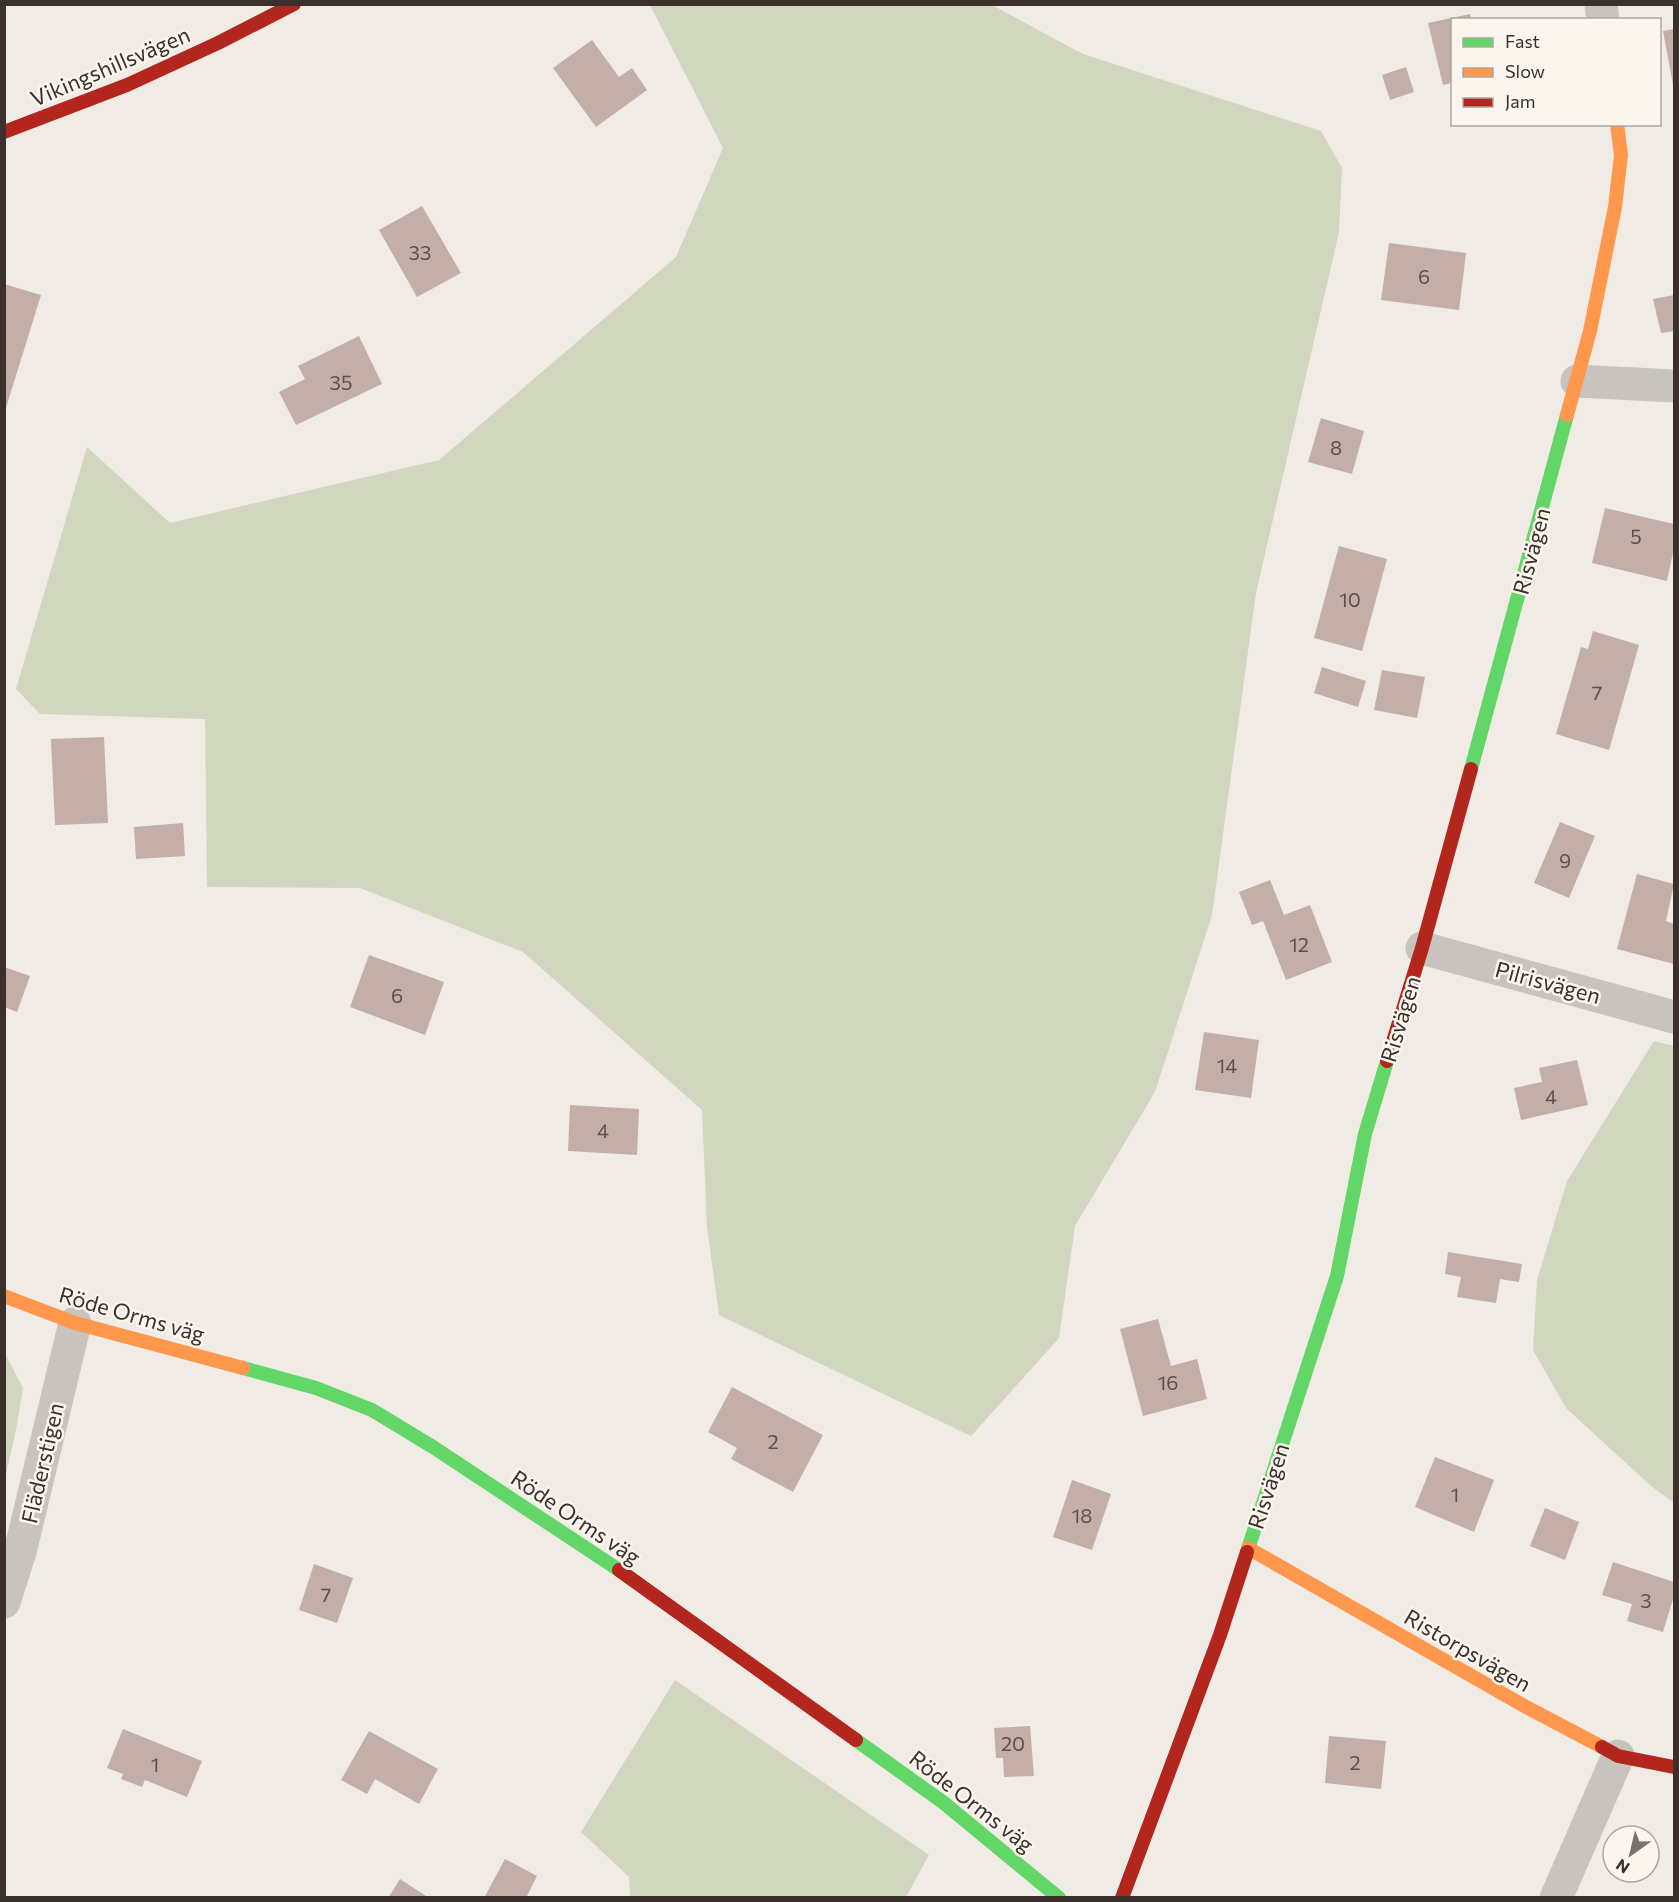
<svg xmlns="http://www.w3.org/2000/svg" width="1679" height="1902" font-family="Commissioner,sans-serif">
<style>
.green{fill:#d1d6bf}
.building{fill:#c3afa7}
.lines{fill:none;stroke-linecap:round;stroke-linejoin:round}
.street{stroke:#c9c3be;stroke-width:33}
.fast{stroke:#63d668;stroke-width:14}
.slow{stroke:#ff974d;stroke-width:14}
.jam{stroke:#b3261e;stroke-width:14}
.labels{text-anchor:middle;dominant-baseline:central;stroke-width:5;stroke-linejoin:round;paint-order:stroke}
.number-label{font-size:20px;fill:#5d504a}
.street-label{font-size:22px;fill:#3b302b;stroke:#fbf5ee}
</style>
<rect width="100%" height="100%" fill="#f0ebe5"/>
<g class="green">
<path d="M650,5H992L1083,54L1321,131L1342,168L1339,232L1256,593L1212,915L1155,1092L1075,1226L1059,1338L971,1436L719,1315L707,1226L702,1110L523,952L360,888L207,887L205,719L40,714L16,689L87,447L170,523L439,460L676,257L723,148Z"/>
<path d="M1654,1041L1674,1046V1503L1651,1486L1566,1408L1533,1350L1537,1280L1567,1181Z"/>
<path d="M5,1353L23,1388L16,1430L5,1479Z"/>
<path d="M675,1680L929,1855L906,1897H630L629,1877L581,1832Z"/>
</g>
<g class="building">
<path d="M1470,14L1472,20H1452V83L1443,85L1428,23Z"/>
<path d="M1674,29V85H1673L1663,31Z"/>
<path d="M592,40L619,77L632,68L647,90L596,127L553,68Z"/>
<path d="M1406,67L1414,92L1390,100L1382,75Z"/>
<path d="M422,206L461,273L417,297L379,230Z"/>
<path d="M1389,243L1466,253L1459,310L1381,300Z"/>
<path d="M4,284L41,295L5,411H4Z"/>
<path d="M1674,295V331L1661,333L1653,299Z"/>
<path d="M359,336L382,384L296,425L279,392L305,379L298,366Z"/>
<path d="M1321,418L1364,431L1352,474L1308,462Z"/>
<path d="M1605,508L1674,524V548L1667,581L1592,563Z"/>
<path d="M1339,546L1387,559L1362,651L1314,638Z"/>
<path d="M1593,631L1639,645L1609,750L1556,734L1581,647L1588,649Z"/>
<path d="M1322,667L1366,681L1358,707L1314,693Z"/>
<path d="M1382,670L1425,677L1417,718L1374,710Z"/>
<path d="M104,737L108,823L55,825L51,739Z"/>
<path d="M1560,822L1595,836L1569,898L1534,883Z"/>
<path d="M183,823L185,856L136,859L134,827Z"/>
<path d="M1637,874L1674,884L1666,921L1674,924V964L1617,949Z"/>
<path d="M1270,880L1284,915L1310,905L1332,962L1286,980L1263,921L1252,925L1239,892Z"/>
<path d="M369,955L444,982L425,1035L350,1007Z"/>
<path d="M4,967L30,976L17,1012L4,1007Z"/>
<path d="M1204,1032L1259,1040L1251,1098L1195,1090Z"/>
<path d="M1577,1060L1588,1105L1521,1120L1514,1088L1542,1082L1539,1068Z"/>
<path d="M570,1105L639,1109L637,1155L568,1151Z"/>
<path d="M1448,1252L1522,1264L1519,1282L1500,1279L1496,1303L1457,1297L1461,1277L1445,1274Z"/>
<path d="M1158,1319L1171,1366L1197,1359L1207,1399L1143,1416L1120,1329Z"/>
<path d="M732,1387L823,1435L793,1492L731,1459L737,1448L708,1432Z"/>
<path d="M1435,1457L1494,1480L1474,1532L1415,1507Z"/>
<path d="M1072,1480L1111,1494L1092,1550L1053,1537Z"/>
<path d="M1545,1508L1579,1522L1565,1560L1530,1546Z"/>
<path d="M1613,1562L1674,1582V1596L1663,1632L1627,1621L1632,1604L1602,1595Z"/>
<path d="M314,1564L353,1578L337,1623L299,1610Z"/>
<path d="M1030,1726L1034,1776L1004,1777L1003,1758H996L994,1728Z"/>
<path d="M123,1729L202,1761L187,1797L145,1780L142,1787L121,1779L123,1774L107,1768Z"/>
<path d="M369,1731L438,1769L419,1804L375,1779L367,1794L341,1780Z"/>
<path d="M1329,1736L1386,1741L1381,1789L1325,1783Z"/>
<path d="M505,1859L537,1876L526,1898H484Z"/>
<path d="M400,1879L429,1898H388Z"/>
</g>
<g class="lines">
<g class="street">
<path d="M1601,4L1603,20"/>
<path d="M1577,381L1674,386"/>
<path d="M1422,948L1674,1017"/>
<path d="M4,1602L20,1552L75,1323"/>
<path d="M1556,1898L1618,1756"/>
</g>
<g class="fast">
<path d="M1471,769L1567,415"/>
<path d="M243,1368L316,1388L372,1410L433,1447L619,1570"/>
<path d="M1247,1552L1337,1276L1365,1134L1387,1061"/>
<path d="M856,1740L944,1803L1059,1898"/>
</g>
<g class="slow">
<path d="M1567,415L1590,331L1615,207L1621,155L1617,124"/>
<path d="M4,1296L75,1323L243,1368"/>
<path d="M1248,1548L1526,1707L1602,1747"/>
</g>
<g class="jam">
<path d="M4,132L127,85L218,43L294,4"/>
<path d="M1387,1061L1422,948L1471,769"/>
<path d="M619,1570L856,1740"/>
<path d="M1602,1747L1618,1756L1674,1767"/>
<path d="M1122,1898L1220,1635L1247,1552"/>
</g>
</g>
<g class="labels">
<g class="number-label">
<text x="420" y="252">33</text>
<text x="1424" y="276">6</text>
<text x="341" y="382">35</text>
<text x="1336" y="447">8</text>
<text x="1636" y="536">5</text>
<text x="1350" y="599">10</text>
<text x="1597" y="692">7</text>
<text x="1565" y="860">9</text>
<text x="1299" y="944">12</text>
<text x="397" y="995">6</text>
<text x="1227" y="1065">14</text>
<text x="1551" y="1096">4</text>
<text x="603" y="1130">4</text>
<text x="1168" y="1382">16</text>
<text x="773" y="1441">2</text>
<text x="1455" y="1494">1</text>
<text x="1082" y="1515">18</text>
<text x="326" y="1594">7</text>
<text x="1646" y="1600">3</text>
<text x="1013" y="1743">20</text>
<text x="1355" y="1762">2</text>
<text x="155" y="1764">1</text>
</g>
<g class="street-label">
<text transform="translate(110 66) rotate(-23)">Vikingshillsvägen</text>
<text transform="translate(1531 551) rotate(-75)">Risvägen</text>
<text transform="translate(1548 982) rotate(15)">Pilrisvägen</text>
<text transform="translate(1400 1019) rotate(-73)">Risvägen</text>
<text transform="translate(132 1314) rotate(16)">Röde Orms väg</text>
<text transform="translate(42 1463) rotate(-77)">Fläderstigen</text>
<text transform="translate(1268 1486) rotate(-72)">Risvägen</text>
<text transform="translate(576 1517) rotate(34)">Röde Orms väg</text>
<text transform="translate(1468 1650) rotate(30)">Ristorpsvägen</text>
<text transform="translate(972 1801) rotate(38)">Röde Orms väg</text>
</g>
</g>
<rect width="1679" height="1902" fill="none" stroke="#3b302b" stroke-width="12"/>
<rect x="1451" y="18" width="210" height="108" fill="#fbf5ee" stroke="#aea6a0" stroke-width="1.5"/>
<rect x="1463" y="38" width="30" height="9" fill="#63d668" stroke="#aea6a0" stroke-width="1.5"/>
<text x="1505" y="48" font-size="18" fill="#3b302b">Fast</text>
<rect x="1463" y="68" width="30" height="9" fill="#ff974d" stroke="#aea6a0" stroke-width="1.5"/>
<text x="1505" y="78" font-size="18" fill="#3b302b">Slow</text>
<rect x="1463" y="98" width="30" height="9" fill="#b3261e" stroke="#aea6a0" stroke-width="1.5"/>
<text x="1505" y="108" font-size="18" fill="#3b302b">Jam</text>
<g transform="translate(1631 1854) rotate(214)"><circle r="28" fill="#fbf5ee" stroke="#aea6a0" stroke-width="1.5"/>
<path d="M0-4.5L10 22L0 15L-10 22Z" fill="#7a716c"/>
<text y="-9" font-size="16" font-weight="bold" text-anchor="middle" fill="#3b302b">N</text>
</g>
</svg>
